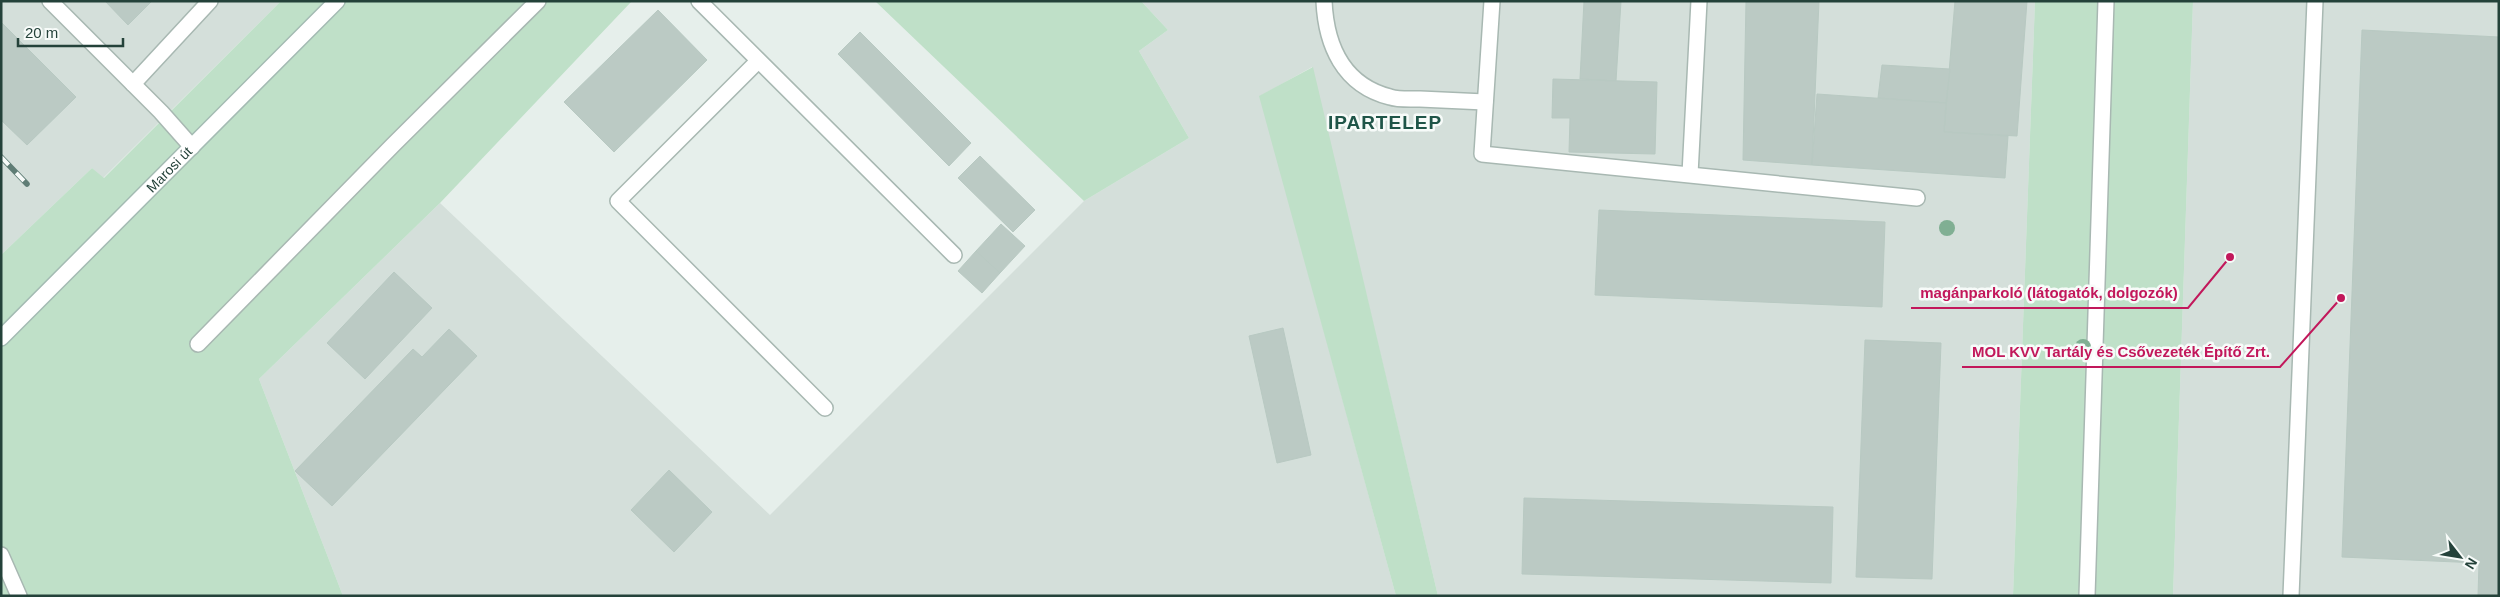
<svg xmlns="http://www.w3.org/2000/svg" width="2500" height="597" font-family="Helvetica,sans-serif">
<style>
.built{fill:#d4dfda}
.green{fill:#bfe0c8}
.building{fill:#bbcac4;stroke:#b8c9c2}
.lines{fill:none;stroke-linecap:round;stroke-linejoin:round}
.lane-casing{stroke:#a8b8b2;stroke-width:18}
.street-casing{stroke:#a8b8b2;stroke-width:18}
.secondary-casing{stroke:#a4bbb3;stroke-width:18}
.lane{stroke:#fff;stroke-width:15}
.street{stroke:#fff;stroke-width:15}
.secondary{stroke:#fff;stroke-width:15}
.rail-casing{stroke:#5f7d75;stroke-width:5.5}
.rail{stroke:#f7fbf9;stroke-width:4;stroke-dasharray:11;stroke-linecap:butt}
.tree{fill:#80af93}
.labels{text-anchor:middle;dominant-baseline:central;stroke-width:5;stroke-linejoin:round;paint-order:stroke}
.street-label{font-size:14px;fill:#24423a;stroke:#f7fbf9}
.district-label{font-size:19px;font-weight:bold;letter-spacing:1px;fill:#1f5548;stroke:#f7fbf9}
.leader{fill:none;stroke:#c2185b;stroke-width:2}
.callout-dot{fill:#c2185b;stroke:#f7fbf9;stroke-width:2}
.callout-label{font-size:15px;text-anchor:middle;font-weight:bold;fill:#c2185b;stroke:#f7fbf9;stroke-width:5;stroke-linejoin:round;paint-order:stroke}
</style>
<rect width="100%" height="100%" fill="#e6efeb"/>
<g class="built">
<path d="M1,1H281L103,178L92,168L1,255Z"/>
<path d="M1141,1H2035L2013,596H1438L1312,67L1260,96L1396,596H343L259,379L440,203L770,515L1084,201L1189,138L1139,51L1168,30Z"/>
<path d="M2193,1H2499V596H2173Z"/>
</g>
<g class="green">
<path d="M281,1H632L440,203L259,379L343,596H1V255L92,168L104,178Z"/>
<path d="M875,1H1141L1168,30L1139,51L1189,138L1084,201Z"/>
<path d="M2035,1H2193L2173,596H2013Z"/>
<path d="M1313,67L1438,596H1396L1259,96Z"/>
</g>
<g class="building">
<path d="M105,1H152L128,25Z"/>
<path d="M1584,1H1621L1616,81L1580,79Z"/>
<path d="M1746,1H1819L1812,165L1743,160Z"/>
<path d="M1955,1H2027L2017,136L1944,132Z"/>
<path d="M658,10L707,60L614,152L564,102Z"/>
<path d="M1,22L76,97L27,145L1,120Z"/>
<path d="M2362,30L2499,37V596H2478L2479,563L2342,557Z"/>
<path d="M860,32L971,143L949,166L838,54Z"/>
<path d="M1882,65L1950,69L1946,103L1878,98Z"/>
<path d="M1553,79L1657,82L1655,154L1569,152L1570,118H1552Z"/>
<path d="M1817,94L1946,103L1944,132L2008,136L2005,178L1812,165Z"/>
<path d="M980,156L1035,210L1013,232L958,178Z"/>
<path d="M1599,210L1885,222L1882,307L1595,295Z"/>
<path d="M1001,224L1025,246L1000,273L976,251Z"/>
<path d="M976,251L1000,273L982,293L958,271Z"/>
<path d="M394,272L432,308L365,379L327,343Z"/>
<path d="M1283,328L1311,455L1277,463L1249,336Z"/>
<path d="M449,329L477,356L332,506L295,471L413,349L422,357Z"/>
<path d="M1865,340L1941,343L1932,579L1856,577Z"/>
<path d="M669,470L712,512L674,552L631,510Z"/>
<path d="M1524,498L1833,507L1831,583L1522,574Z"/>
</g>
<g class="lines">
<defs>
<g id="lane">
<path d="M50,1L161,112L192,147"/>
<path d="M699,1L954,255"/>
<path d="M1324,1C1326,45 1343,85 1390,97C1399,100 1411,99 1420,99C1442,100 1464,101 1485,102"/>
<path d="M1492,1L1482,154L1917,198"/>
<path d="M758,61L618,201L825,408"/>
<path d="M133,84L210,1"/>
<path d="M1690,174L1699,1"/>
<path d="M198,344L393,145L538,1"/>
<path d="M2291,596L2315,1"/>
</g>
<g id="street">
<path d="M1,555L19,596"/>
<path d="M2087,596L2106,1"/>
</g>
<g id="secondary">
<path id="s1" d="M1,338L337,1"/>
</g>
</defs>
<use href="#lane" class="lane-casing"/>
<use href="#street" class="street-casing"/>
<use href="#secondary" class="secondary-casing"/>
<use href="#lane" class="lane"/>
<use href="#street" class="street"/>
<use href="#secondary" class="secondary"/>
<defs>
<path id="rail" d="M1,157L27,184"/>
</defs>
<use href="#rail" class="rail-casing"/>
<use href="#rail" class="rail"/>
</g>
<g class="tree">
<circle cx="1947" cy="228" r="8"/>
<circle cx="2083" cy="347" r="8"/>
</g>
<g class="labels">
<g class="street-label">
<text stroke="none"><textPath href="#s1" startOffset="238">Marosi út</textPath></text>
</g>
<g class="district-label">
<text x="1385" y="122">IPARTELEP</text>
</g>
</g>
<path class="leader" d="M2230 257L2188 308H1911M2341 298L2280 367H1962"/>
<g class="callout-dot">
<circle cx="2230" cy="257" r="5"/>
<circle cx="2341" cy="298" r="5"/>
</g>
<g class="callout-label">
<text x="2049" y="298">magánparkoló (látogatók, dolgozók)</text>
<text x="2121" y="357">MOL KVV Tartály és Csővezeték Építő Zrt.</text>
</g>
<rect width="2500" height="597" fill="none" stroke="#24423a" stroke-width="5"/>
<g transform="translate(2460 557) rotate(121)" stroke="#f7fbf9" stroke-width="4" paint-order="stroke">
<path d="M0-4L9 19L0 12L-9 19Z" fill="#24423a"/>
<text y="-8" font-size="14" font-weight="bold" text-anchor="middle" fill="#24423a">N</text>
</g>
<path d="M18 38v8h105v-8" fill="none" stroke="#24423a" stroke-width="2.5"/>
<text x="25" y="38" font-size="15" fill="#24423a" stroke="#f7fbf9" stroke-width="4" paint-order="stroke">20 m</text>
</svg>
